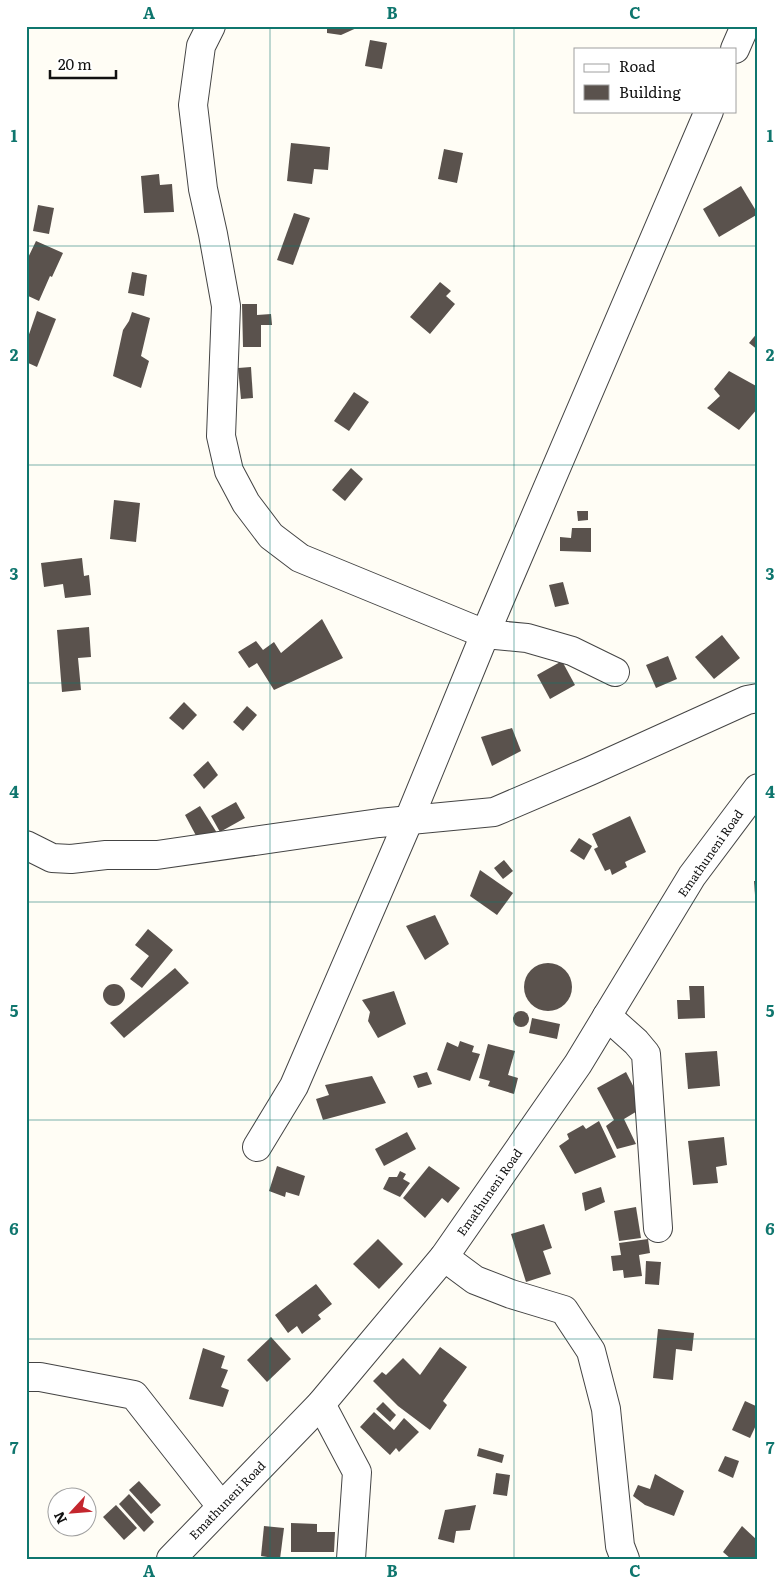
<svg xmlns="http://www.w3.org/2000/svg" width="784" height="1585" font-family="Literata,serif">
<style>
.building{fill:#5a524d}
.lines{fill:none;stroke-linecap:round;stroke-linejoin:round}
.minor-casing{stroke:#444;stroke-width:30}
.minor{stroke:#fff;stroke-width:28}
.grid{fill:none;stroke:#0f766e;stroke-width:1;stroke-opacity:0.55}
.labels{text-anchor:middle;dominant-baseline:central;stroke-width:5;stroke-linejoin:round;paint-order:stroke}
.street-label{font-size:12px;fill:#111;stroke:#fff}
.neatline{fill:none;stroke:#0f766e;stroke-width:2}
.grid-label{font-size:16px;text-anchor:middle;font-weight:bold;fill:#0f766e}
</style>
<rect width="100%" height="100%" fill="#fffdf5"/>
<g class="building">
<path d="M327,26H361L341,35L327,33Z"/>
<path d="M370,40L387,43L382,69L365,66Z"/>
<path d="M291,143L330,147L328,170L314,169L312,184L287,181Z"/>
<path d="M444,149L463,153L457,183L438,179Z"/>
<path d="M159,174L160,185L172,184L174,212L144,213L141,176Z"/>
<path d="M26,178H29L28,201H26Z"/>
<path d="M741,186L758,214L719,237L703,209Z"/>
<path d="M38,205L54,208L49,234L33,231Z"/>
<path d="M294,213L310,218L293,265L277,260Z"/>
<path d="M36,241L63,253L52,277L50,276L39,301L26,295V262Z"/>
<path d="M132,272L147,275L144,296L128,293Z"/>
<path d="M440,282L451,291L446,296L455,304L430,334L410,317Z"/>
<path d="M242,304H257V315L271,314L272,325H261V347H243Z"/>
<path d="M37,311L56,319L37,367L26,362V343Z"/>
<path d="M132,312L150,318L141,356L149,361L141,388L113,376L123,330L129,321Z"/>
<path d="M758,332V350L749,343Z"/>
<path d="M251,367L253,398L241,399L238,368Z"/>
<path d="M729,371L758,387V408L739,430L707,408L720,396L714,389Z"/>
<path d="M354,392L369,402L349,431L334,421Z"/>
<path d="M351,468L363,479L345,501L332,490Z"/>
<path d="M114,500L140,503L136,542L110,539Z"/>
<path d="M577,511H588V520L578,521Z"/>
<path d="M572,528H591V552L560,551V537L571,538Z"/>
<path d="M82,558L84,576L89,575L91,595L65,598L63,584L44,587L41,563Z"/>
<path d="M563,582L569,604L555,607L549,585Z"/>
<path d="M322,619L343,658L274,690L257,663L249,668L238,652L256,641L263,650L274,642L281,653Z"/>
<path d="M89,627L91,657L78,658L81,690L62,692L57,630Z"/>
<path d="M722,635L740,658L714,679L695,657Z"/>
<path d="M668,656L677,679L656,688L646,665Z"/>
<path d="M562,661L575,685L550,699L537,675Z"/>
<path d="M184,702L197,715L183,730L169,718Z"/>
<path d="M247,706L257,715L243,731L233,722Z"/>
<path d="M512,728L521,751L492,766L481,737Z"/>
<path d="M208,761L218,775L204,789L193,775Z"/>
<path d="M236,802L245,818L220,832L211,816Z"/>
<path d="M200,806L219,836L201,845L185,815Z"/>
<path d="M630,816L646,852L625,862L627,867L612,875L610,869L605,871L594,849L598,847L592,834Z"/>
<path d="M579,838L592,846L584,860L570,851Z"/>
<path d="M504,860L513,871L503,879L494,868Z"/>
<path d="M480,870L513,893L497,915L470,896Z"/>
<path d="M754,881H758V909H756Z"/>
<path d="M435,915L449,944L425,960L406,926Z"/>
<path d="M148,929L173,950L142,988L130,979L149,956L135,945Z"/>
<circle cx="548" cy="987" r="24"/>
<path d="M175,968L189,983L124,1038L110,1023Z"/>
<circle cx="114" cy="995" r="11"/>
<path d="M689,986H704L705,1018L678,1019L677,1000H690Z"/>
<path d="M394,991L406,1024L378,1038L368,1021L370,1012L362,1000Z"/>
<circle cx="521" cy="1019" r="8"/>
<path d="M532,1018L560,1024L557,1039L529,1033Z"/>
<path d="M460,1041L474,1046L472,1052L480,1054L470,1081L437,1070L447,1042L458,1047Z"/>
<path d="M488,1044L515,1051L508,1075L518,1078L514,1094L488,1086L490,1081L479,1078Z"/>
<path d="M717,1051L720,1086L688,1089L685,1053Z"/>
<path d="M427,1072L432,1084L418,1088L413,1076Z"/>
<path d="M626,1072L644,1107L624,1119L636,1144L617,1149L606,1126L614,1120L597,1088Z"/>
<path d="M372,1076L386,1103L323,1120L316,1099L329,1095L325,1085Z"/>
<path d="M755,1103H758V1134H756Z"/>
<path d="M599,1121L616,1157L575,1174L559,1146L569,1139L567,1134L583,1125L586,1129Z"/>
<path d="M407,1132L416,1149L384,1166L375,1149Z"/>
<path d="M724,1137L727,1165L716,1167L718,1183L693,1185L688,1141Z"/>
<path d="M277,1166L305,1176L299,1196L286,1192L285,1197L269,1191Z"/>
<path d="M429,1166L460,1188L448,1203L442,1198L425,1218L403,1198Z"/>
<path d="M400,1171L406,1174L403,1179L410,1183L400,1197L383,1189L389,1177H397Z"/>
<path d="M601,1187L605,1202L585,1211L582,1193Z"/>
<path d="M636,1207L641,1238L619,1241L614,1211Z"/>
<path d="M544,1224L552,1248L543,1251L551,1274L526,1282L511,1234Z"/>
<path d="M378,1239L403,1264L379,1289L353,1264Z"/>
<path d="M648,1239L650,1253L639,1255L642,1276L624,1278L623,1270L613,1271L611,1256L621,1255L619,1243Z"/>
<path d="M646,1261L661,1262L659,1285L645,1284Z"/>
<path d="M316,1284L332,1304L318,1315L321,1319L302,1334L297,1326L288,1333L275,1315Z"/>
<path d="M658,1329L694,1333L692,1351L676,1349L673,1380L653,1378Z"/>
<path d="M271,1337L291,1359L267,1382L247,1360Z"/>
<path d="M440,1347L467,1367L443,1401L447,1405L430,1430L398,1406L373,1381L382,1372L386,1375L403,1358L420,1375Z"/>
<path d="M203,1348L225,1356L221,1368L228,1370L221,1387L229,1390L223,1407L189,1399Z"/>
<path d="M745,1401L758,1407V1421L750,1438L732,1430Z"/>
<path d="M383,1402L396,1415L390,1422L376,1409Z"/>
<path d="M374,1412L394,1430L404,1418L419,1432L399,1452L396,1448L390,1455L360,1427Z"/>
<path d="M479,1448L504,1455L502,1463L477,1456Z"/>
<path d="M725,1456L739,1461L733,1478L718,1471Z"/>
<path d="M496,1473L510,1475L507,1496L493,1494Z"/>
<path d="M655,1474L684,1491L674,1516L645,1505L633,1496L638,1485L650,1489Z"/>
<path d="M139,1481L161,1505L151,1514L129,1490Z"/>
<path d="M129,1494L154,1522L144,1532L119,1504Z"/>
<path d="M116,1505L137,1528L124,1540L103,1517Z"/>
<path d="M476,1505L470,1530L456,1531L454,1543L438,1539L445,1510Z"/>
<path d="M291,1523L317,1524V1532H335L334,1552H291Z"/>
<path d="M264,1526L284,1528L280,1559L261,1556Z"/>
<path d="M742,1526L758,1541V1559H731L723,1552Z"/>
</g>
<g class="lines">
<defs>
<g id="minor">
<path d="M211,26L201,46L193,105L203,189L213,234L226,306L221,436L229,471L246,503L271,536L300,558L485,634L527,638L572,651L615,672"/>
<path d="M735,49L745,26"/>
<path d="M26,845L52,858L71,859L106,855H157L379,823L494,812L590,771L747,700L758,698"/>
<path d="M607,1016L636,1042L646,1054L658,1228"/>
<path d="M257,1147L294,1086L405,829L485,634L709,111"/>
<path d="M444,1257L475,1280L511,1294L564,1310L591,1351L606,1409L620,1546L625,1559"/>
<path d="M26,1377H40L134,1395L221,1506"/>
<path d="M321,1404L357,1472L351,1559"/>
<path d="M171,1559L321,1404L444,1257L578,1064L692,876L758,788"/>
</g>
</defs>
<use href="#minor" class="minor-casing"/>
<use href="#minor" class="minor"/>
</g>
<path class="grid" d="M270,26V1559M514,26V1559M26,246H758M26,465H758M26,683H758M26,902H758M26,1120H758M26,1339H758"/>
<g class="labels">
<g class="street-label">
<text transform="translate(710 853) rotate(-55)">Emathuneni Road</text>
<text transform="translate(489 1192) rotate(-55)">Emathuneni Road</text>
<text transform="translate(227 1500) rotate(-46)">Emathuneni Road</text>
</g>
</g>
<rect width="784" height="1585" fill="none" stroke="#ffffff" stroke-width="55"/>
<rect x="574" y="48" width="162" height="65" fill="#ffffff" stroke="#a0a0a0"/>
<rect x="584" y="64" width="25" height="8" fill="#ffffff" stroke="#a0a0a0"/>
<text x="619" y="72" font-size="15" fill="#111111">Road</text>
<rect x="584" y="85" width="25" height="15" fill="#5a524d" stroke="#a0a0a0"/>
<text x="619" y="98" font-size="15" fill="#111111">Building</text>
<g transform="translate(72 1512) rotate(244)"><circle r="24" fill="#ffffff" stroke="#a0a0a0"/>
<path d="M0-4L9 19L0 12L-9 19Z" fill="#c4262e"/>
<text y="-8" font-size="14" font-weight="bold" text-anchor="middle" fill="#111111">N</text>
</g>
<path d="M50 70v8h66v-8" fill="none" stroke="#111111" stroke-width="2.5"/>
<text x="58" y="70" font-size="15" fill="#111111" stroke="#ffffff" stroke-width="4" paint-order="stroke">20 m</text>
<rect x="28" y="28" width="728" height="1530" class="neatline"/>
<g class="grid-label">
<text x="149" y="19">A</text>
<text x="392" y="19">B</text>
<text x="635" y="19">C</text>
<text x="14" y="142">1</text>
<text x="770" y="142">1</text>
<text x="14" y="361">2</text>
<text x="770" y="361">2</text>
<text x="14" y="580">3</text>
<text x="770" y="580">3</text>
<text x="14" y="798">4</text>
<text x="770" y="798">4</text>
<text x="14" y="1017">5</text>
<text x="770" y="1017">5</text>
<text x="14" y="1235">6</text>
<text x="770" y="1235">6</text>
<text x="14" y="1454">7</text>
<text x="770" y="1454">7</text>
<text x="149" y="1577">A</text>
<text x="392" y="1577">B</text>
<text x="635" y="1577">C</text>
</g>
</svg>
